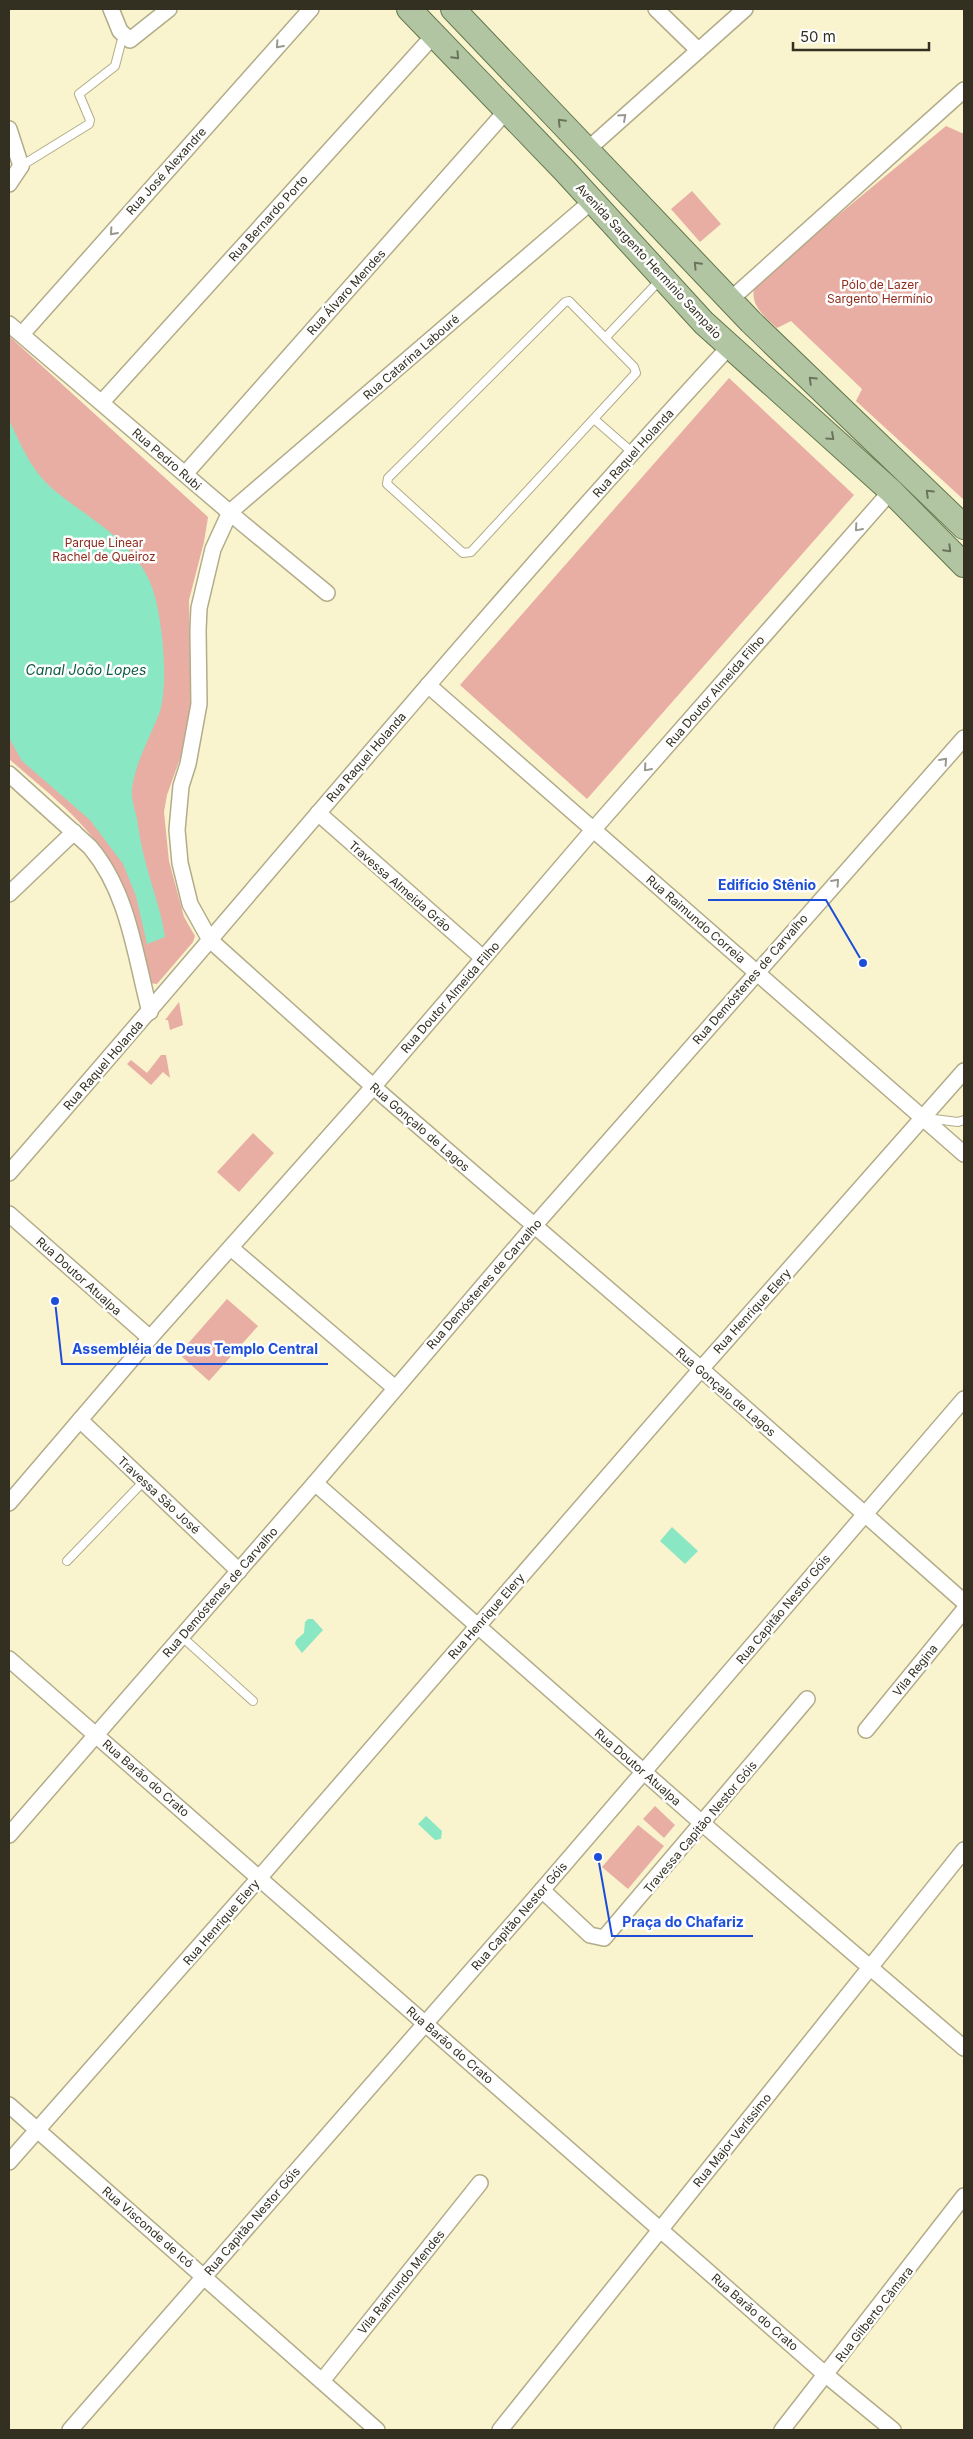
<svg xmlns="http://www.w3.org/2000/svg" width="973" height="2439" font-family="Inter,sans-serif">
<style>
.green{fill:#e8aea3}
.water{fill:#89e8c3}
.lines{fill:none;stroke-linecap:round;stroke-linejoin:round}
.service-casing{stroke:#b2ac89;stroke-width:10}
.minor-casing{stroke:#b2ac89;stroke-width:18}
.primary-casing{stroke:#63784e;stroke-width:26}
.service{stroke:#fff;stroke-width:8}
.minor{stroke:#fff;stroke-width:15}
.primary{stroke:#b1c5a3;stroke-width:24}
.oneway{stroke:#999890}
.oneway2{stroke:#6c735c}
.labels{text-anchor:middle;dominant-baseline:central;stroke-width:5;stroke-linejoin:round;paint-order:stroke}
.street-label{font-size:12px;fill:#333022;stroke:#fefefe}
.park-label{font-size:12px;fill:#8e2c1d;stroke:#fefefe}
.water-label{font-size:14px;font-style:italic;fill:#0f5c45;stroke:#fefefe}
.leader{fill:none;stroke:#1d4ed8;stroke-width:2}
.callout-dot{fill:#1d4ed8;stroke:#fefefe;stroke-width:2}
.callout-label{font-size:14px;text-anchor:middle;font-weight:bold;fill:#1d4ed8;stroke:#fefefe;stroke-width:5;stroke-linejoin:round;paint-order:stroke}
</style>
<rect width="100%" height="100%" fill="#f9f3ce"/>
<g class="green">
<path d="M946,126L964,134V500L856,401L862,389L791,321L777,328C764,316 747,303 756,283Z"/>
<path d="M692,191L721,224L700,242L671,209Z"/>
<path d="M9,336L208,517L204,542L189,600L191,711L182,753L167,795L164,812L169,861L184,917L195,936L193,942L157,984L149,983C141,948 135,908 118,876C94,827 49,794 9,759Z"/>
<path d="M729,378L854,495L587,799L460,685Z"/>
<path d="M179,1002L183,1025L170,1030L168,1020H165Z"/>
<path d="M161,1055H166L170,1078L163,1072L151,1085L127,1064L131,1060L147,1073Z"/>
<path d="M253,1133L274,1153L239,1192L217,1172Z"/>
<path d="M227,1299L258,1326L209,1381L179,1354Z"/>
<path d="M655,1806L675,1825L664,1838L643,1819Z"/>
<path d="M638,1825L664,1846L628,1889L602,1867Z"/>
</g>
<g class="water">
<path d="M9,420C21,445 32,472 54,490C90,520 134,540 152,587C162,616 169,681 160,711C151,736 135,762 132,789C131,798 135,810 137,819C139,832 141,846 145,860C151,885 161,910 165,937L147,944L136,896L123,864L90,820L22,761L9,738Z"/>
<path d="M672,1527L698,1551L685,1564L660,1541Z"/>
<path d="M308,1619H313L323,1630L302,1653L295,1644L296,1640L304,1633L305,1622Z"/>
<path d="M426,1816L442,1831L441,1839L435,1840L418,1824Z"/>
</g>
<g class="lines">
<defs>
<g id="service">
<path d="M21,166L89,124L90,120L79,94L115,66L123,35"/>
<path d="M569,301L634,367L636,373L471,552L463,553L387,484L388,478L565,302Z"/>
<path d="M606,337L661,279"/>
<path d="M594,419L633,453"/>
<path d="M926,1118L958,1122L964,1120"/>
<path d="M67,1561L144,1481"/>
<path d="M181,1636L253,1701"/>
</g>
<g id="minor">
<path d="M111,9L120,31L130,40L169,9"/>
<path d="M656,9L698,50"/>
<path d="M9,129L21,166"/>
<path d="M587,150L745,9"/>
<path d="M9,184L21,166"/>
<path d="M592,201L230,512L213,549L199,608L198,630L199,704L188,764L181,786L177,830L180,863L190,904L210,940L385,1097L701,1369L964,1602"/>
<path d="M730,300L964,90"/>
<path d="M9,324L242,523L327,593"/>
<path d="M22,334L311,9"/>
<path d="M102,402L435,34"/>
<path d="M185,474L507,110"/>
<path d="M428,685L964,1154"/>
<path d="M9,774L90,847C129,893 135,956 150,1012"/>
<path d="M318,813L483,958"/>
<path d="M9,894L74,832"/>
<path d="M9,1173C249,898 481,615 729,347"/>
<path d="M9,1214L150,1338"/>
<path d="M231,1248L395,1388"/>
<path d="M80,1420L239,1571"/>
<path d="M315,1483L703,1824L964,2048"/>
<path d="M9,1503L150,1338L373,1087L593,830L891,491"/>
<path d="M9,1659L826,2375L893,2430"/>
<path d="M866,1730L964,1610"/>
<path d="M9,1835L315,1483L534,1226L964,738"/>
<path d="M542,1890L590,1935L604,1938L807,1699"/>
<path d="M9,2105L377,2430"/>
<path d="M9,2162L260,1877L701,1369L964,1071"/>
<path d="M322,2381L480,2183"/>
<path d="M70,2430L542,1890L964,1399"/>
<path d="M500,2430L964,1850"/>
<path d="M782,2430L964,2196"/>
</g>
<g id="primary">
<path d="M409,9L564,170L704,323L891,491L964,565"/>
<path d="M453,9L751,322L964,527"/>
</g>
</defs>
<use href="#service" class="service-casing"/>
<use href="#minor" class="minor-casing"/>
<use href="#primary" class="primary-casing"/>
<use href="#service" class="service"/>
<use href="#minor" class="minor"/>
<use href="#primary" class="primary"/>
</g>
<defs><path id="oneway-chevron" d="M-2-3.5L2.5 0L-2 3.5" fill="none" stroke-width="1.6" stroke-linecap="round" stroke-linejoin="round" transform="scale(1.25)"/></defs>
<g class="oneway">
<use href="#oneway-chevron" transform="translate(279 45) rotate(132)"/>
<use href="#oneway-chevron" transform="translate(623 117) rotate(-42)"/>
<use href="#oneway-chevron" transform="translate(113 232) rotate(132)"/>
<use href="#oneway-chevron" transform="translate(858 528) rotate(131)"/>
<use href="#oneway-chevron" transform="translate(944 761) rotate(-48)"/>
<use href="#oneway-chevron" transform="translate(647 768) rotate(131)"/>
<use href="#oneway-chevron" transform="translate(836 882) rotate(-48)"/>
</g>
<g class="oneway2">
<use href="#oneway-chevron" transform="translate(456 56) rotate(46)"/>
<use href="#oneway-chevron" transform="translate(561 122) rotate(-134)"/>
<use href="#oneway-chevron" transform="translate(697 265) rotate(-134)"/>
<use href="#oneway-chevron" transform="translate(812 380) rotate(-136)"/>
<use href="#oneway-chevron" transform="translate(831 437) rotate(42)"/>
<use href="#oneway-chevron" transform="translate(929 493) rotate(-136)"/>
<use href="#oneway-chevron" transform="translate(948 549) rotate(45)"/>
</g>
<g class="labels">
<g class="street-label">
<text transform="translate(166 171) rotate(-48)">Rua José Alexandre</text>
<text transform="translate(268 218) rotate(-48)">Rua Bernardo Porto</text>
<text transform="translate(649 261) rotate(47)">Avenida Sargento Hermínio Sampaio</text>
<text transform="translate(346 292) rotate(-48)">Rua Álvaro Mendes</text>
<text transform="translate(411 357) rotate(-41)">Rua Catarina Labouré</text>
<text transform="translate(633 453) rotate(-48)">Rua Raquel Holanda</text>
<text transform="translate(167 459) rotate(41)">Rua Pedro Rubi</text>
<text transform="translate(715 691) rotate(-49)">Rua Doutor Almeida Filho</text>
<text transform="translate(366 757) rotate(-49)">Rua Raquel Holanda</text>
<text transform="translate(400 886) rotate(41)">Travessa Almeida Grão</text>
<text transform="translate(696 919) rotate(41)">Rua Raimundo Correia</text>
<text transform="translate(750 979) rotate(-49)">Rua Demóstenes de Carvalho</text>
<text transform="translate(450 997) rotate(-49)">Rua Doutor Almeida Filho</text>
<text transform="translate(103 1065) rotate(-49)">Rua Raquel Holanda</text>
<text transform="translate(420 1127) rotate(41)">Rua Gonçalo de Lagos</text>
<text transform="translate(79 1276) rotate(42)">Rua Doutor Atualpa</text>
<text transform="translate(484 1284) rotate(-49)">Rua Demóstenes de Carvalho</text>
<text transform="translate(752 1311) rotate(-48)">Rua Henrique Elery</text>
<text transform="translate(726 1392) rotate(41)">Rua Gonçalo de Lagos</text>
<text transform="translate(159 1495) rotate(43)">Travessa São José</text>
<text transform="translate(220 1592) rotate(-49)">Rua Demóstenes de Carvalho</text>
<text transform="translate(783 1609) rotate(-50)">Rua Capitão Nestor Góis</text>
<text transform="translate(486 1616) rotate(-49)">Rua Henrique Elery</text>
<text transform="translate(915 1670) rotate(-51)">Vila Regina</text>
<text transform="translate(638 1767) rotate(41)">Rua Doutor Atualpa</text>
<text transform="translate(146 1778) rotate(41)">Rua Barão do Crato</text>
<text transform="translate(700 1827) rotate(-50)">Travessa Capitão Nestor Góis</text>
<text transform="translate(519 1916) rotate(-49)">Rua Capitão Nestor Góis</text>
<text transform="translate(221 1922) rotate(-49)">Rua Henrique Elery</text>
<text transform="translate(450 2045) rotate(41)">Rua Barão do Crato</text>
<text transform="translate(732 2140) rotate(-51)">Rua Major Veríssimo</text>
<text transform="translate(252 2221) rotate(-49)">Rua Capitão Nestor Góis</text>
<text transform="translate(148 2227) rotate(41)">Rua Visconde de Icó</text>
<text transform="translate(401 2282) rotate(-51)">Vila Raimundo Mendes</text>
<text transform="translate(755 2312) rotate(41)">Rua Barão do Crato</text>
<text transform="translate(874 2314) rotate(-52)">Rua Gilberto Câmara</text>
</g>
<g class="park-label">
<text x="880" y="284">Pólo de Lazer<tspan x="880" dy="14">Sargento Hermínio</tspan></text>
<text x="104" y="542">Parque Linear<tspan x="104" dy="14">Rachel de Queiroz</tspan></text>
</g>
<g class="water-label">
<text x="86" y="669">Canal João Lopes</text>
</g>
</g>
<path class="leader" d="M863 963L826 900H708M55 1301L62 1364H328M598 1857L612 1936H753"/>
<g class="callout-dot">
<circle cx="863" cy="963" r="5"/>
<circle cx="55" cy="1301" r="5"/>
<circle cx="598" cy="1857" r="5"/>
</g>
<g class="callout-label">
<text x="767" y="890">Edifício Stênio</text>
<text x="195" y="1354">Assembléia de Deus Templo Central</text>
<text x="683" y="1927">Praça do Chafariz</text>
</g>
<rect width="973" height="2439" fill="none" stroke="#333022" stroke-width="20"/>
<path d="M793 42v8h136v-8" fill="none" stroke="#333022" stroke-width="2.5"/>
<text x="800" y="42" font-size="15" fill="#333022" stroke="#fefefe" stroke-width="4" paint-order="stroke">50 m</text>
</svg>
